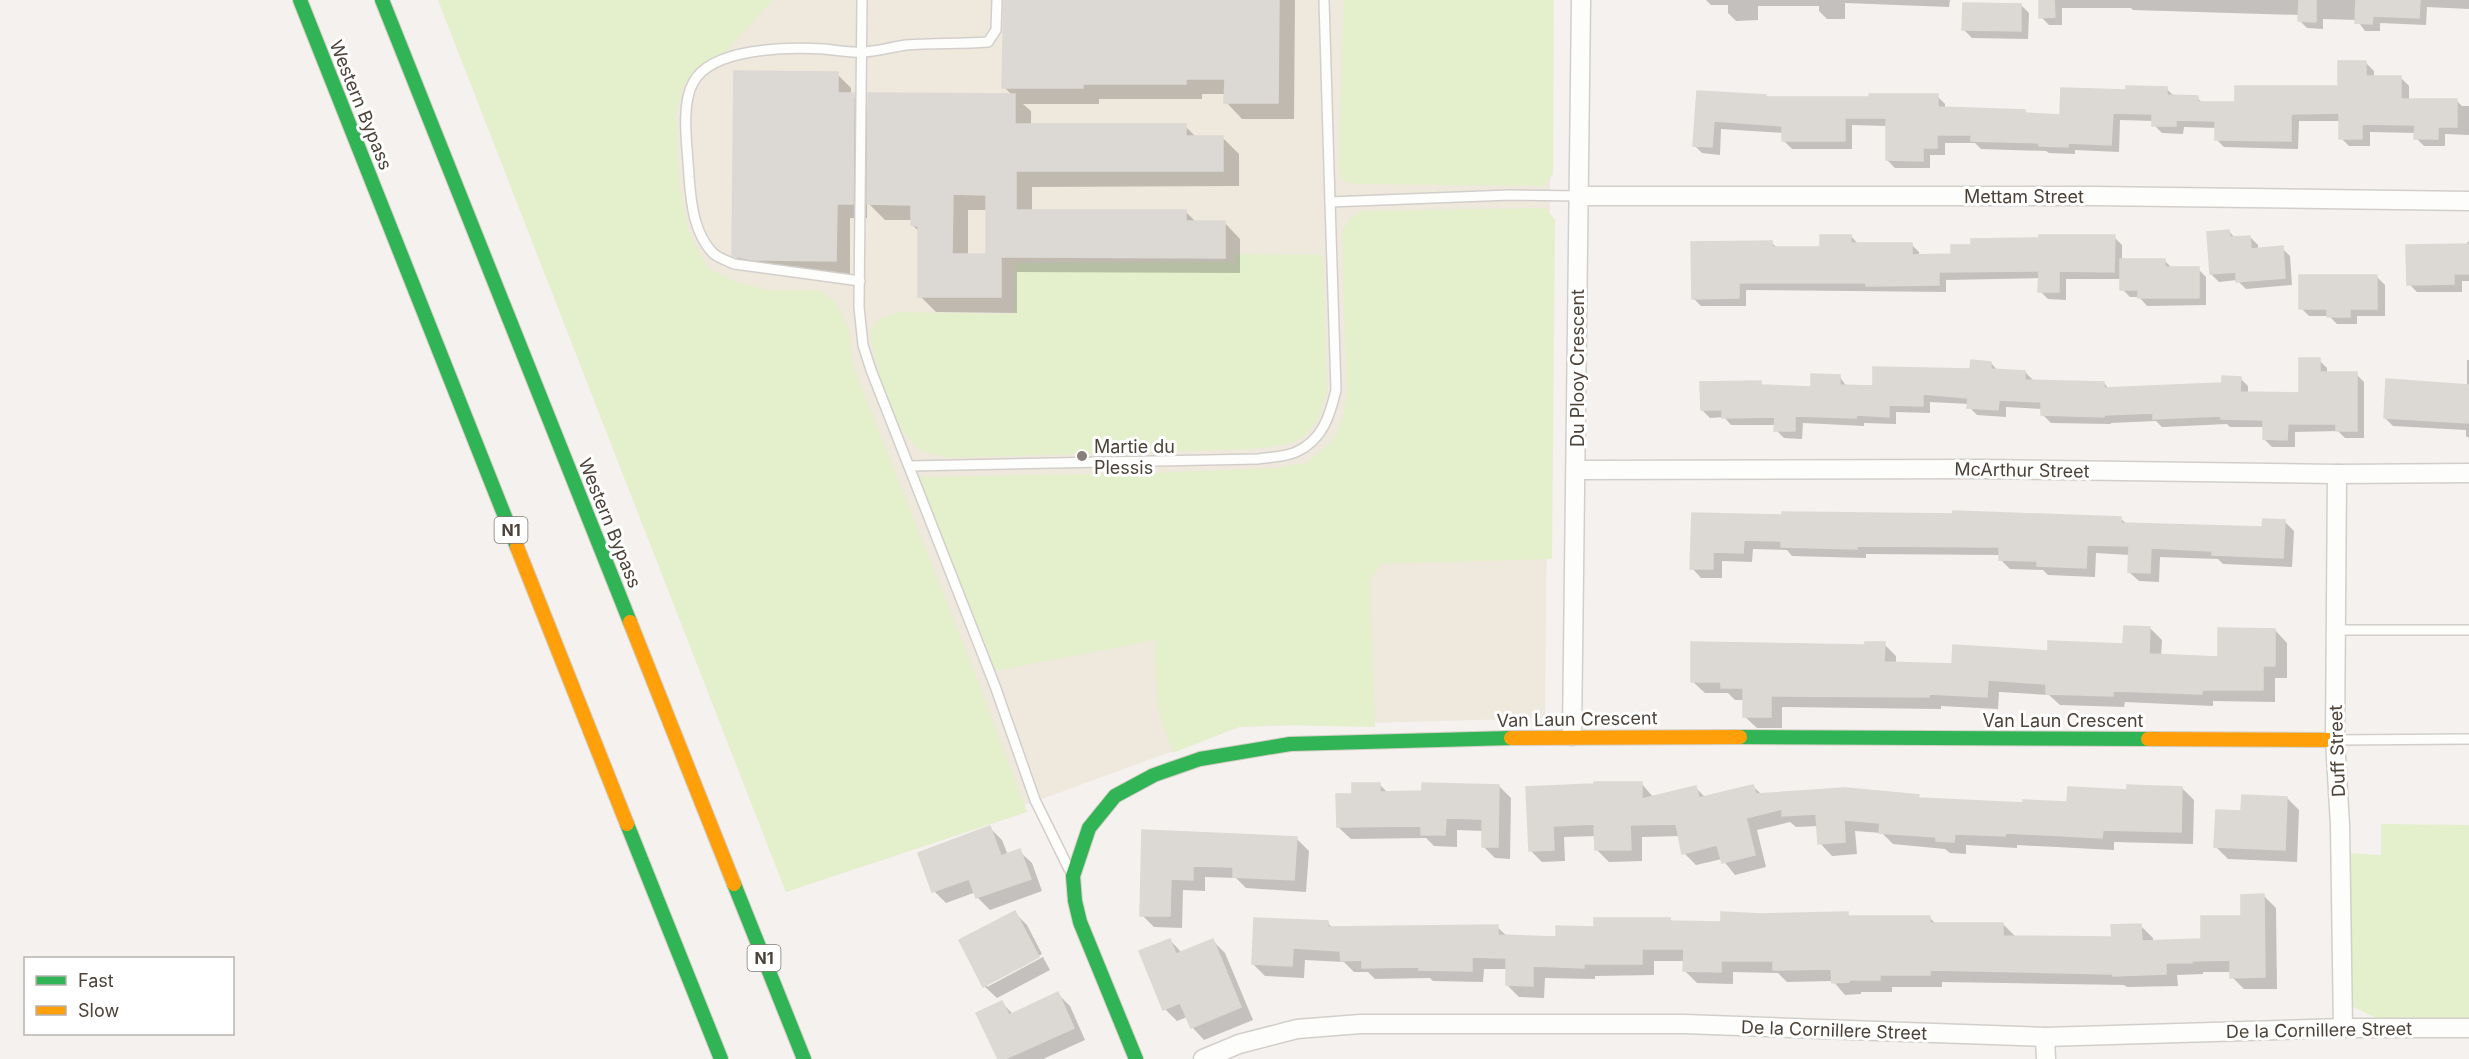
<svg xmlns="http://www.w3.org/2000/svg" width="2469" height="1059" font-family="Inter,sans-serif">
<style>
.education{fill:#efe8dd}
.green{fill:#e4efcc}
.shadow{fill:#0003;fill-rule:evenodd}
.building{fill:#dcd9d4;stroke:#dcd8d3;stroke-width:1.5;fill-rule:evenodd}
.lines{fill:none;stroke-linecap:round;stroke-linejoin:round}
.lane-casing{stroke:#d2cfcb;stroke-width:12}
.street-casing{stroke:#d2cfcb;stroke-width:21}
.fast-casing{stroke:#d4cec4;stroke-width:16}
.slow-casing{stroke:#d4cec4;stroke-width:16}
.lane{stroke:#fdfdfc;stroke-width:9}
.street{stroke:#fdfdfc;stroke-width:18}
.fast{stroke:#30b455;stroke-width:14}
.slow{stroke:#ff9f0a;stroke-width:14}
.poi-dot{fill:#877f78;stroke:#fff;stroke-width:2}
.labels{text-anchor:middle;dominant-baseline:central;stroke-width:6;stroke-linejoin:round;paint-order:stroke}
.shield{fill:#fff;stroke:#827b74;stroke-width:1.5}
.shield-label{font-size:16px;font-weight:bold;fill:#4c4238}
.street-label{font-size:18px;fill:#4c4238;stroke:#fff}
.poi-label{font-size:18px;fill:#4c4238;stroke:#fff;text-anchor:start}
</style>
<rect width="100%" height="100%" fill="#f4f1ee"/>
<path class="education" d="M438,0H1552L1545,718L1239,727L786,892Z"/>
<g class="green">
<path d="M438,0H773L721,57L697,67L683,87L676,113L679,184L690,235L708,268L738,283L768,290H819L836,302L849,331L852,363L976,676L1027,812L786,892Z"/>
<path d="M1344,0H1554L1553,174L1544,186L1353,184L1342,180L1339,166Z"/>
<path d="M1546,208L1555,220L1552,559L1382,564L1370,580L1375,727L1279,725L1239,727L1173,753L1157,705L1155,640L996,671L918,477L1153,473L1274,468L1306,463L1334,439L1344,416L1347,389L1342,232L1350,218L1362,211Z"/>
<path d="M1235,254L1323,255L1327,391L1319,418L1308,433L1293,443L1253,449L950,458C940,455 926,454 918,448C892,429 875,363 870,332L879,319L900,312L1014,314L1015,263L1235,262Z"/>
<path d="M2381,824L2469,825V1019H2378L2352,1006L2344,853L2381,855Z"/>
</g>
<g class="shadow">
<path d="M1004,0H1295L1294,119H1242L1226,102V94H1202V99H1099V104H1023L1031,111V126H1185L1197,138H1223L1239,154V186L1032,187V212H1186L1196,222H1224L1240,239V273L1017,272V313L936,312L920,296V232L912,225V220H885L867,202V218H850V274H770L748,269L734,255L837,74L851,88V94L869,110L1012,95L1004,87ZM968,210H987V256H968Z"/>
<path d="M1706,0H1950L1949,7L1845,3V19H1827L1819,11V6H1758V20L1736,21L1728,13V5H1711Z"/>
<path d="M2041,0H2469V9L2427,7L2426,25L2380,23V31H2365L2357,20L2323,19V29L2307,28L2299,20V15L2133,10L2131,8H2062V25H2049L2041,17Z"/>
<path d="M2021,5L2029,13L2028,39L1972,38L1964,30Z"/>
<path d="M2366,63L2374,71V77L2401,78L2409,86V100L2457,101L2462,106H2469V135L2445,134V146H2424L2416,138V133L2370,132V146H2349L2341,138V121H2299L2298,149L2224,147L2216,139L2217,128L2184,127L2183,134L2162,133L2154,125V121L2120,120L2119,152L2075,150V154L2049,153L2046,151L1981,149L1975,143H1945V155H1930V168H1895L1887,160L1888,126L1852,125V149H1792L1784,141V133L1721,129L1720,155L1702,153L1694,145L1698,92L1765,97L1767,99H1870L1937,96L1945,104V109L2024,111L2028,115L2061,117L2127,92L2166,88L2175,97L2197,98L2203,103L2236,104L2339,87Z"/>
<path d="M2229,231L2235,238L2250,237L2258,245V250L2282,248L2290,256L2292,285L2246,289L2237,280L2219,282L2211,274Z"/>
<path d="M1851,236L1859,245L1911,244L1919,252V256L1953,255L2114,237L2122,245V260H2164L2173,269H2198L2206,277V305L2147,306L2139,297H2130L2122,289V279H2066V300L2048,299L2040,291V278L1946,280V292L1746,290V306H1701L1693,298L1771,242L1778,249L1822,248Z"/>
<path d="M2467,242H2469V281H2462V292H2417L2409,284L2467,246Z"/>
<path d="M2377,277L2385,285V316H2357V324H2337L2329,316H2309L2301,308Z"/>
<path d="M2319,360L2327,368V374H2356L2364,382V438H2345L2338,431L2295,432V447H2272L2264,439V427H2230L2227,424L2162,427L2156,421L2111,423V424L2051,423L2043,415V409L2006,407V417L1977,415L1969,407V404L1930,402V413L1896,412V424L1864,423V426L1803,423L1802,439L1784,438L1776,430V425H1731L1724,417L1710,418L1702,410L1760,382L1764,387L1812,388L1839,376L1847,387L1874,388L1971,371L1991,363L1998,371L2025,372L2033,380L2104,383L2109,389L2223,384L2240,378L2248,386V394L2300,395Z"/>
<path d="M2467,360H2469V438L2466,436V430L2393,426L2385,418L2467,386Z"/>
<path d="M1693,515L2121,519L2127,524L2264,529L2284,521L2294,531L2292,567L2223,564L2218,559L2160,557L2159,582L2139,581L2129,572L2130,555L2096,553L2095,577L2048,575L2043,570L2010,569L2001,560V555L1866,554V558L1792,556L1787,550L1753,549L1752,562L1722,561V578H1701L1692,568Z"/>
<path d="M2150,628L2162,640L2161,656L2219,658L2275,630L2287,643V678H2275V702L2213,701V706L2125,702L2124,707L2060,705L2049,695L1999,692L1998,709L1941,706V709L1782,707V728H1757L1744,716V700H1735L1728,693H1705L1692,681L1884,644L1896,656V664L1953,665L2125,646Z"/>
<path d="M1641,783L1654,798L1695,787L1706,798L1753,786L1762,795L1918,796L1921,800L2024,805L2069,804L2128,791L2182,788L2194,800L2193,844L2114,842V850L2017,845V848L1966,845V854L1950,853L1945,849L1893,844L1882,833L1855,831L1857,854L1832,856L1820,843L1819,826L1796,827L1790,822L1757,830L1766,867L1735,875L1722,859L1696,865L1684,853L1680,836L1642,837V861L1609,862L1596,849V836L1564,837L1565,861L1542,862L1530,850L1528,789Z"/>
<path d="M1380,785L1388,793H1423L1499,786L1511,798L1510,859L1495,858L1483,846V831L1457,830V847L1434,846L1426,838L1351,839L1338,827L1354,796Z"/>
<path d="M2287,798L2299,810L2297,862L2228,859L2216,847L2243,813Z"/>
<path d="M990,828L1002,840L1008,855L1019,851L1032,863L1042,891L990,910L978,898L976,892L946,903L934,891Z"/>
<path d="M1144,832L1296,838L1309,851L1306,892L1246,888L1236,878L1205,877V891L1183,890L1182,928L1154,927L1142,915Z"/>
<path d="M2264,896L2276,908L2277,989H2244L2232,977V972H2203V974L2177,975L2178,986L2127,987L2124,985L1942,982V987H1892V992H1861V994L1845,995L1833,981L1787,982L1778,973L1733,972V984L1697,983L1685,971V961H1654V975L1595,976V979L1545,978L1544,998L1519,997L1507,985L1508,969H1484L1483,982L1433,981L1430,978L1375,979L1368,972H1354L1344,962L1305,960L1304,978L1265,976L1253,964L1328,923L1333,928L1497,927L1507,936L1557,938L1595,929L1669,919L1673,922L1722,924L1847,914L1851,918H1930L1936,924H2003L2015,936L2113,939L2140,925L2153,938V942L2203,940L2243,917Z"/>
<path d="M1015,913L1027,925L1042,954L987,983V987L1043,957L1050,970L997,998L984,986Z"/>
<path d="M1170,940L1182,953L1212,940L1225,953L1253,1020L1204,1040L1192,1027L1187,1017L1177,1021L1165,1009Z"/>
<path d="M1058,994L1070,1006L1085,1040L1043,1059H999L1002,1003L1013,1014Z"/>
</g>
<g class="building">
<path d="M1004,0H1279L1278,103H1224L1225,79H1186V84H1083V88H1002Z"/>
<path d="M2039,0H2054L2055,17L2039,18Z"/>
<path d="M2299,0H2316V22L2298,21Z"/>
<path d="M2356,0H2420L2419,18L2373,16L2372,24L2355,23Z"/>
<path d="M1963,3L2021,4V31L1962,30Z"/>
<path d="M2338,61H2366V76H2401V99H2457V127H2438V139H2414L2415,125L2362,124V139H2339V113L2291,114V141L2215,140V121L2176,120V126H2152V114L2113,113L2111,145L2068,143V147L2039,146V143L1971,141V135H1937V148H1923V161L1886,160V118H1845V141H1782V126L1714,121L1712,147L1693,146L1697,91L1766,95L1765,97H1869V94H1938V107L2025,110V113L2060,115L2061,88L2126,90V86L2167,87V95L2198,96V102H2235V86H2338Z"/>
<path d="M734,71L838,72V93H854L853,204H837L836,261L754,260L732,256Z"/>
<path d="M868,93L1015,94V124H1186V136H1223V171H1016V210H1186V221H1225V258L1001,257V297H918V226L911,225V205L867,204ZM953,194L986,195V254H952Z"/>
<path d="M2229,230L2230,237L2250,236L2251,249L2283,246L2285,278L2236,282V272L2210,274L2207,232Z"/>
<path d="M1820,235H1851V243H1912V255L1951,254V245H1971V239L2039,238V235H2115L2114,272L2059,271V292H2038L2039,271L1939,272V285L1866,286V283H1739V298L1692,299L1691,242L1772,241V247H1820Z"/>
<path d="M2469,244V274H2454V284L2407,285L2406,245Z"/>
<path d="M2120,259H2165V267H2199V298H2138V290H2120Z"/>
<path d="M2299,275H2377V309H2350V317H2327V309H2299Z"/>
<path d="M2299,358H2320V372H2357V431H2336V424H2288L2287,440L2263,439V420L2221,419V416L2153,419V413L2104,415V417L2041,415V402L1999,400L1998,410L1967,408L1968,398L1923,394V406L1889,405V417L1857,415L1856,418L1795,416V431H1774L1775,417L1722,418V410H1701L1700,382L1761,381V385L1811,387V374L1840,375V385L1873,386V367L1970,369L1971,360L1991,362V369L2025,371V380L2104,382V388L2222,383V376L2241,377L2240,392L2299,393Z"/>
<path d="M2386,379L2469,385V423L2384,418Z"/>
<path d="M1953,511L2121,517V523L2262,527L2263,519L2285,520L2283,558L2212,555V551L2151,548L2150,573L2128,572L2129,546L2087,545L2086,568L2037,566V561L1999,560V547L1857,546V549L1781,547V541L1744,540L1743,553L1713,552V569H1690L1692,513L1782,515V512L1953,514Z"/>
<path d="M2124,626L2150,627L2149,654L2218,657V628L2275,629V666H2263V690H2202V694L2113,691V696L2046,694V684L1988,680L1987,697L1929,694V697L1771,696V717H1743V688H1721V682H1691V642L1865,645V642H1885L1884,662L1952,664L1953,645L2048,651V641L2123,644Z"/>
<path d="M1594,782H1642V799L1696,786L1699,798L1753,785L1756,794L1845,788L1919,795L1918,798L2023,803V800L2067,802L2068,787L2127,790V785L2182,787L2181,832L2103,830L2102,838L2006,833L2005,836L1955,834L1954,842L1936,841V837L1879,833L1880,823L1844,820L1845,842L1818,844L1816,814L1782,816V809L1746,818L1755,855L1722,863L1717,845L1682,854L1676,824L1630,825L1631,850H1595L1594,824L1553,826L1554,850L1529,851L1526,787L1594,784Z"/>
<path d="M1352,783H1380V792L1422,791V783L1499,785L1498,847H1482V819L1446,818L1445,835H1421V826L1337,827L1336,794H1352Z"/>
<path d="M2242,795L2287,797L2285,850L2214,847L2216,810L2241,811Z"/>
<path d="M990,826L1001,856L1020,849L1031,879L976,898L969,879L932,892L918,853Z"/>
<path d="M1142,830L1297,837L1294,880L1233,877V867L1193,866V880L1171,879L1170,916H1140Z"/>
<path d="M2264,894L2265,977L2230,978V960L2192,961V963H2166V974L2113,976V974L1930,970V975H1880V980H1849V982L1832,983L1831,969L1773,970V961H1721V972L1683,971L1684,949H1642V964H1584V968L1533,966V986L1506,985V958L1472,957V971L1419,970V967L1362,968V960L1341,961L1340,951L1293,948L1292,966L1252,964L1254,918L1328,921V927L1498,925V935L1556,937V926L1594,927V918H1670V921L1721,922V912L1761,914L1848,912V916H1930V923H2003V936L2112,937L2111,925L2141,924L2142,941L2201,939V916H2241V895Z"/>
<path d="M1015,911L1039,957L983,987L959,940Z"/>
<path d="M1170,939L1176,954L1213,939L1241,1007L1191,1028L1180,1003L1163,1010L1139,951Z"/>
<path d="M1058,992L1074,1028L1005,1059H998L976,1013L1002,1001L1009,1015Z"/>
</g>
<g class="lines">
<defs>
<g id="lane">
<path d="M862,0L859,307L863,345L871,370L995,686L1035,800L1069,869"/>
<path d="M1324,0L1330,202L1510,195L1578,196"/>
<path d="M860,281L734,264C728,261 719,258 714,254C694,235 691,203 689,177C688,151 680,106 693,83C711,47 790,47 824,49C836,50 849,53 861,52C876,52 891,47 906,45C933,43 960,44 988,42L996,30L997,0"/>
<path d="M910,466L1258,459C1270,457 1285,457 1296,452C1323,440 1330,415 1336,390L1330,202"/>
<path d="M2335,630H2469"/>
<path d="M2336,740L2469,739"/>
</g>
<g id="street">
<path d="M1578,196H2092L2469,201"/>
<path d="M1576,470L1982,469L2337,474L2469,473"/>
<path d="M2337,474L2335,740L2340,825L2343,1028"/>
<path d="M1572,736L1581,0"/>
<path d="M2045,1037L2046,1059"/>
<path d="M1203,1059L1239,1044L1297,1029L1360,1024H1684L2045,1037L2343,1028H2469"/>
</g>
<g id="fast">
<path d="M300,0L517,547"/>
<path d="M382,0L630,622"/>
<path d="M1740,737L2148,739"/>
<path d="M627,824L721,1059"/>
<path d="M734,884L804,1059"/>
<path d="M1136,1059L1080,922L1075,901L1073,876L1089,828L1115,796L1154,775L1200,759L1290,744L1511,738"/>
</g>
<g id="slow">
<path d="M517,547L627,824"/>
<path d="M630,622L734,884"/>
<path d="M1511,738L1740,737"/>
<path d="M2148,739L2335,740"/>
</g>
</defs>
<use href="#lane" class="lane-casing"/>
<use href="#street" class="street-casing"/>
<use href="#fast" class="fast-casing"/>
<use href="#slow" class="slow-casing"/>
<use href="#lane" class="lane"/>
<use href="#street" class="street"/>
<use href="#fast" class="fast"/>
<use href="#slow" class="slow"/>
</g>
<circle class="poi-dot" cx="1082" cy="456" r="6"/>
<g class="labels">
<g class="shield">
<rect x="494.5" y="517" width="33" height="26" rx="4.5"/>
<rect x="747.5" y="945" width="33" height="26" rx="4.5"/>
</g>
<g class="shield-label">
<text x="511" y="530">N1</text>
<text x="764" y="958">N1</text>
</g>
<g class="street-label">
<text transform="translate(361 105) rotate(68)">Western Bypass</text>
<text x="2024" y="196">Mettam Street</text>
<text transform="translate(1577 368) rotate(-90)">Du Plooy Crescent</text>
<text transform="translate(2022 470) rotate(1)">McArthur Street</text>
<text transform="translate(610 523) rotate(68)">Western Bypass</text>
<text transform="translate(1577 719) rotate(-1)">Van Laun Crescent</text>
<text x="2063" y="720">Van Laun Crescent</text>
<text transform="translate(2337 751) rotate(-92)">Duff Street</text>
<text transform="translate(1834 1030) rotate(2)">De la Cornillere Street</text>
<text transform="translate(2319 1030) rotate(-1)">De la Cornillere Street</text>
</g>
<g class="poi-label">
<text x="1094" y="446">Martie du<tspan x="1094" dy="21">Plessis</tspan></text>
</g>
</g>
<rect x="24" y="957" width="210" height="78" fill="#ffffff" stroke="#b7b3af" stroke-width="1.5"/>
<rect x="36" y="976" width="30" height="9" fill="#30b455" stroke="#b7b3af" stroke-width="1.5"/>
<text x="78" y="987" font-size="18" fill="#4c4238">Fast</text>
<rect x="36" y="1006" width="30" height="9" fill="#ff9f0a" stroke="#b7b3af" stroke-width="1.5"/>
<text x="78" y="1017" font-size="18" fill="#4c4238">Slow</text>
</svg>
